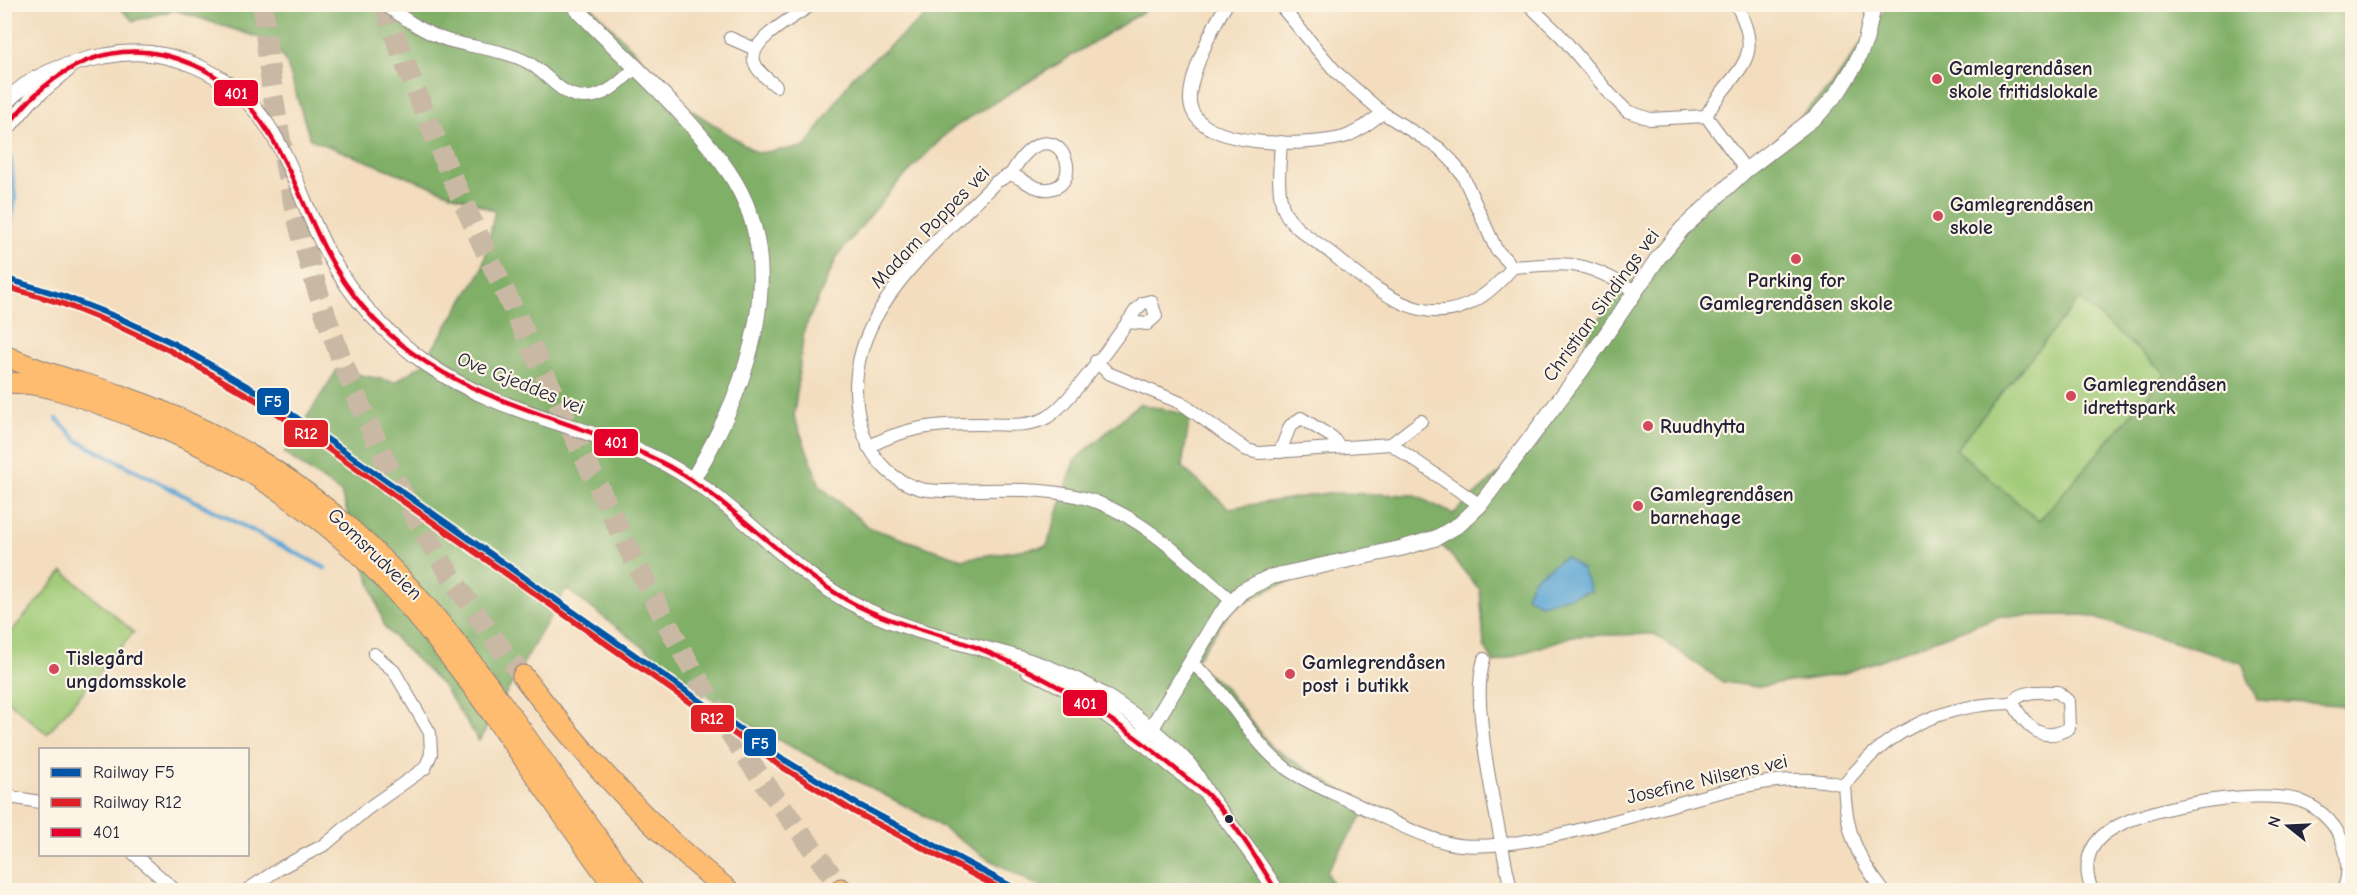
<svg xmlns="http://www.w3.org/2000/svg" width="2357" height="895" font-family="'Comic Neue',sans-serif">
<style>
.green{fill:#a1cb78;stroke:#62765a;stroke-width:1.5}
.forest{fill:#80af68;stroke:#516852;stroke-width:1.5;fill-rule:evenodd}
.water{fill:#5ca6d4;stroke:#3f6488;stroke-width:1.5}
.lines{fill:none;stroke-linecap:round;stroke-linejoin:round}
.stream{stroke:#5ca6d4;stroke-width:4.5}
.trunk-tunnel{stroke:#c9b8a4;stroke-width:21;stroke-dasharray:21 10;stroke-linecap:butt}
.minor-casing{stroke:#8a807c;stroke-width:14}
.tertiary-casing{stroke:#8a807c;stroke-width:17}
.primary-casing{stroke:#8a807c;stroke-width:22}
.trunk-casing{stroke:#8a807c;stroke-width:23}
.minor{stroke:#fff;stroke-width:12}
.tertiary{stroke:#fff;stroke-width:15}
.primary{stroke:#febc70;stroke-width:20}
.trunk{stroke:#febc70;stroke-width:21}
.bus-1-casing{stroke:#fcf5e5;stroke-width:9}
.bus-1{stroke:#e4002b;stroke-width:4.5}
.rail-1-casing{stroke:#fcf5e5;stroke-width:10}
.rail-2-casing{stroke:#fcf5e5;stroke-width:10}
.rail-1{stroke:#0054a6;stroke-width:6}
.rail-2{stroke:#df2027;stroke-width:6}
.poi-dot{fill:#d1495b;stroke:#fcf5e5;stroke-width:2}
.bus-dot{fill:#22223b;stroke:#fcf5e5;stroke-width:2}
.labels{text-anchor:middle;dominant-baseline:central;stroke-width:4.5;stroke-linejoin:round;paint-order:stroke}
.poi-label{font-size:20px;font-weight:bold;fill:#22223b;stroke:#fcf5e5;text-anchor:start}
.street-label{font-size:20px;fill:#22223b;stroke:#fcf5e5}
.line-badge{stroke:#fcf5e5;stroke-width:2}
.badge-label{font-size:16px;text-anchor:middle;font-weight:bold;fill:#fff}
</style>
<rect width="100%" height="100%" fill="#fcf5e5"/>
<filter id="ink" filterUnits="userSpaceOnUse"><feTurbulence type="fractalNoise" baseFrequency=".0167" numOctaves="2"/><feDisplacementMap in="SourceGraphic" scale="12" xChannelSelector="R" yChannelSelector="G"/><feConvolveMatrix kernelMatrix="1 2 1 2 8 2 1 2 1" color-interpolation-filters="sRGB"/></filter>
<filter id="wash" filterUnits="userSpaceOnUse"><feTurbulence type="fractalNoise" baseFrequency=".008" numOctaves="4" result="noise"/><feDisplacementMap in="SourceGraphic" scale="24" xChannelSelector="R" yChannelSelector="G"/><feGaussianBlur stdDeviation="1.35" result="paint"/><feColorMatrix in="noise" values="0 0 0 0 0 0 0 0 0 0 0 0 0 0 0 0 0 1.4 0 .05"/><feComposite in="paint" operator="in"/></filter>
<g filter="url(#wash)">
<rect width="100%" height="100%" fill="#f3ddbe"/>
<g class="green">
<path d="M2093,273L2234,285L2049,528L1938,470Z"/>
<path d="M63,571L134,632L47,734L5,698V639Z"/>
</g>
<path class="forest" d="M117,5H590L691,110L757,153L806,147L853,76L939,5H1149L1143,12L951,129L892,189L838,255L804,330L794,416L820,486L870,528L962,559L1047,546L1075,460L1139,404L1190,415L1182,467L1229,508L1328,493L1414,495L1453,514L1505,468L1559,402L1594,325L1650,261L1832,86L1888,5H2352V711L2341,705L2257,700L2242,663L2085,615L2000,616L1842,674L1757,687L1723,682L1654,634L1572,636L1494,663L1484,646L1480,590L1436,538L1385,560L1315,573L1271,588L1232,609L1193,664L1223,685L1272,748L1368,807L1327,871L1335,890H1045L982,855L925,816L742,721L566,589L479,741L443,686L385,628L341,493L284,453L337,370L395,382L423,364L482,270L495,211L310,139L287,64L272,42L175,10L133,21ZM2079,299L2166,374L2039,521L1956,449Z"/>
<path class="water" d="M1565,557L1582,569L1591,591L1540,604L1526,596L1534,578Z"/>
<g class="lines">
<g class="stream">
<path d="M7,243L15,198L10,157"/>
<path d="M57,419L78,441L325,568"/>
</g>
</g>
</g>
<g filter="url(#ink)">
<g class="lines">
<g class="trunk-tunnel">
<path d="M263,4C281,248 369,486 523,676"/>
<path d="M384,4C428,135 488,257 548,381C603,496 656,612 722,720C759,779 802,832 841,889"/>
</g>
<defs>
<g id="minor">
<path d="M383,4C404,18 423,32 447,40C473,48 502,49 527,62C547,72 559,96 584,97C605,98 620,82 634,69"/>
<path d="M1227,4C1213,25 1188,78 1190,102C1195,151 1311,146 1344,137C1358,133 1371,121 1383,113"/>
<path d="M1279,4L1336,72L1383,113L1439,148L1452,161L1463,176L1496,249L1513,267C1574,263 1581,259 1635,291"/>
<path d="M1528,4L1561,36L1610,94L1627,111L1650,119L1706,116"/>
<path d="M730,38L755,49"/>
<path d="M776,86C768,79 757,72 754,61C749,40 797,15 813,4"/>
<path d="M1706,116C1733,67 1768,64 1736,4"/>
<path d="M1706,116L1746,170"/>
<path d="M1281,142C1280,163 1276,190 1284,210C1292,229 1316,241 1331,253C1396,307 1447,345 1513,267"/>
<path d="M1011,174C1053,99 1091,184 1049,189C1036,191 1022,179 1011,174L996,182C930,249 826,327 864,435C873,461 894,482 921,489C940,493 961,490 980,490C1018,489 1060,489 1097,502C1149,522 1190,565 1232,601"/>
<path d="M1096,361L1108,373L1181,403L1247,450L1259,453L1391,444L1480,505"/>
<path d="M1391,444L1421,421"/>
<path d="M868,447C905,427 936,424 978,424C999,424 1027,428 1046,418C1066,408 1121,332 1136,310L1143,303L1151,301L1156,316L1147,324L1128,322"/>
<path d="M1280,452L1290,426L1301,418L1332,437L1340,447"/>
<path d="M1484,659C1476,688 1481,716 1484,745C1491,795 1501,842 1511,890"/>
<path d="M1190,662C1230,691 1247,740 1287,769C1308,784 1334,793 1356,804C1385,818 1417,835 1448,843C1506,857 1637,814 1697,798C1745,785 1795,772 1844,785C1846,830 1855,855 1883,890"/>
<path d="M1844,785C1887,729 1943,704 2013,703C2020,689 2045,692 2058,692L2068,701L2069,728C2042,744 2026,727 2013,703"/>
<path d="M4,796L40,802"/>
<path d="M134,854L175,890"/>
<path d="M247,890L282,867L326,844L367,809L425,768L431,754L430,733L394,671L374,654"/>
<path d="M2092,890C2085,873 2085,854 2099,839C2128,807 2260,787 2301,801C2322,809 2340,828 2345,850C2348,865 2349,877 2343,890"/>
</g>
<g id="tertiary">
<path d="M572,4C621,55 688,113 728,171C794,267 747,389 693,479"/>
<path d="M4,104C30,75 67,63 105,56C167,43 231,72 267,125C294,165 306,215 330,257C354,301 387,335 427,364C494,411 579,424 652,457C728,492 776,560 848,601C900,630 962,642 1018,658C1082,676 1143,715 1188,764C1197,774 1202,787 1210,798C1233,828 1256,858 1276,890"/>
<path d="M4,132L31,100L68,69"/>
<path d="M1028,670C1093,696 1146,746 1200,788"/>
<path d="M1138,737L1151,729L1218,617L1242,591L1270,577L1402,548L1436,538L1460,524L1480,505L1581,371L1658,258L1682,229L1746,170L1818,115L1839,91L1855,65L1866,39L1874,4"/>
</g>
<g id="primary">
<path d="M4,355C41,373 82,382 120,395C160,409 199,426 236,447C420,548 513,729 636,890"/>
<path d="M4,383C47,381 91,401 131,416C222,450 306,500 374,569C466,662 538,786 617,890"/>
</g>
<g id="trunk">
<path d="M523,676C584,756 650,829 728,890"/>
<path d="M841,889L842,890"/>
</g>
</defs>
<use href="#minor" class="minor-casing"/>
<use href="#tertiary" class="tertiary-casing"/>
<use href="#primary" class="primary-casing"/>
<use href="#trunk" class="trunk-casing"/>
<use href="#minor" class="minor"/>
<use href="#tertiary" class="tertiary"/>
<use href="#primary" class="primary"/>
<use href="#trunk" class="trunk"/>
<defs>
<path id="bus-1" d="M4,131C50,67 115,30 194,65C272,99 291,184 327,253C347,291 376,326 411,352C485,406 576,420 657,460C728,495 778,560 847,600C890,625 940,632 985,651C1055,680 1120,722 1178,771C1188,780 1201,787 1210,797C1236,824 1256,858 1276,890"/>
</defs>
<use href="#bus-1" class="bus-1-casing"/>
<use href="#bus-1" class="bus-1"/>
<defs>
<path id="rail-1" d="M4,278L63,296L119,318L173,343L274,402L783,759L857,804L1018,890"/>
<path id="rail-2" d="M4,286L61,303L116,325L169,350L270,408L779,765L853,811L1003,890"/>
</defs>
<use href="#rail-1" class="rail-1-casing"/>
<use href="#rail-2" class="rail-2-casing"/>
<use href="#rail-1" class="rail-1"/>
<use href="#rail-2" class="rail-2"/>
</g>
</g>
<g class="poi-dot">
<circle cx="1937" cy="79" r="6"/>
<circle cx="1938" cy="216" r="6"/>
<circle cx="1796" cy="259" r="6"/>
<circle cx="2071" cy="396" r="6"/>
<circle cx="1648" cy="426" r="6"/>
<circle cx="1638" cy="506" r="6"/>
<circle cx="54" cy="669" r="6"/>
<circle cx="1290" cy="674" r="6"/>
</g>
<circle class="bus-dot" cx="1229" cy="819" r="5"/>
<g class="labels">
<g class="poi-label">
<text x="1949" y="68">Gamlegrendåsen<tspan x="1949" dy="23">skole fritidslokale</tspan></text>
<text x="1950" y="204">Gamlegrendåsen<tspan x="1950" dy="23">skole</tspan></text>
<text x="1796" y="280" text-anchor="middle">Parking for<tspan x="1796" dy="23">Gamlegrendåsen skole</tspan></text>
<text x="2083" y="384">Gamlegrendåsen<tspan x="2083" dy="23">idrettspark</tspan></text>
<text x="1660" y="426">Ruudhytta</text>
<text x="1650" y="494">Gamlegrendåsen<tspan x="1650" dy="23">barnehage</tspan></text>
<text x="66" y="658">Tislegård<tspan x="66" dy="23">ungdomsskole</tspan></text>
<text x="1302" y="662">Gamlegrendåsen<tspan x="1302" dy="23">post i butikk</tspan></text>
</g>
<g class="street-label">
<text transform="translate(930 227) rotate(-46)">Madam Poppes vei</text>
<text transform="translate(1601 305) rotate(-54)">Christian Sindings vei</text>
<text transform="translate(521 383) rotate(22)">Ove Gjeddes vei</text>
<text transform="translate(375 554) rotate(44)">Gomsrudveien</text>
<text transform="translate(1707 779) rotate(-13)">Josefine Nilsens vei</text>
</g>
</g>
<g class="line-badge">
<rect x="213" y="79" width="46" height="28" rx="6" fill="#e4002b"/>
<rect x="256" y="387" width="34" height="29" rx="6" fill="#0054a6"/>
<rect x="283" y="419" width="46" height="29" rx="6" fill="#df2027"/>
<rect x="593" y="428" width="46" height="29" rx="6" fill="#e4002b"/>
<rect x="1062" y="689" width="46" height="28" rx="6" fill="#e4002b"/>
<rect x="690" y="704" width="45" height="29" rx="6" fill="#df2027"/>
<rect x="743" y="728" width="34" height="29" rx="6" fill="#0054a6"/>
</g>
<g class="badge-label">
<text x="236" y="99">401</text>
<text x="273" y="407">F5</text>
<text x="306" y="439">R12</text>
<text x="616" y="448">401</text>
<text x="1085" y="709">401</text>
<text x="712" y="724">R12</text>
<text x="760" y="749">F5</text>
</g>
<rect width="2357" height="895" fill="none" stroke="#fcf5e5" stroke-width="24"/>
<rect x="39" y="748" width="210" height="108" fill="#fcf5e5" stroke="#a5a1a1" stroke-width="1.5"/>
<rect x="51" y="768" width="30" height="9" fill="#0054a6" stroke="#a5a1a1" stroke-width="1.5"/>
<text x="93" y="778" font-size="18" fill="#22223b">Railway F5</text>
<rect x="51" y="798" width="30" height="9" fill="#df2027" stroke="#a5a1a1" stroke-width="1.5"/>
<text x="93" y="808" font-size="18" fill="#22223b">Railway R12</text>
<rect x="51" y="828" width="30" height="9" fill="#e4002b" stroke="#a5a1a1" stroke-width="1.5"/>
<text x="93" y="838" font-size="18" fill="#22223b">401</text>
<g transform="translate(2288 826) rotate(288)" stroke="#fcf5e5" stroke-width="4.5" paint-order="stroke">
<path d="M0-4.5L10 22L0 15L-10 22Z" fill="#22223b"/>
<text y="-9" font-size="16" font-weight="bold" text-anchor="middle" fill="#22223b">N</text>
</g>
</svg>
